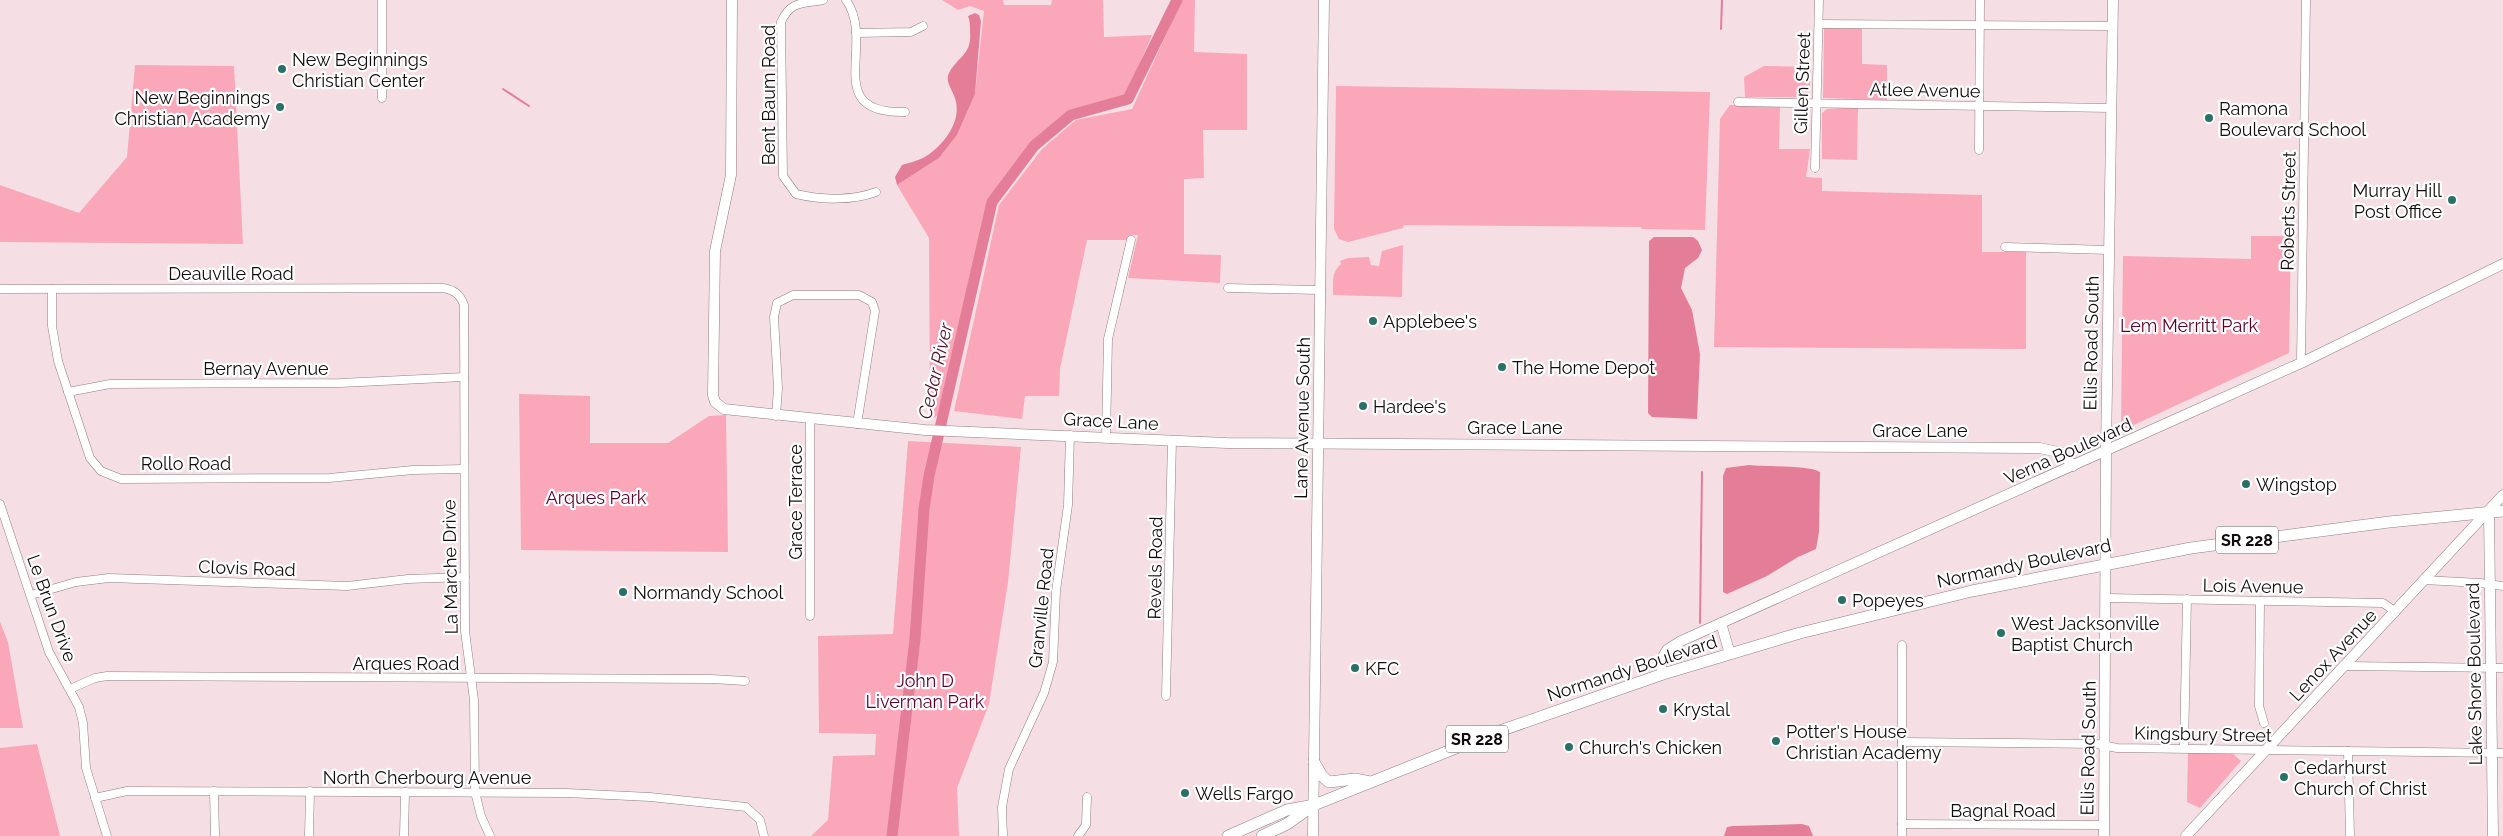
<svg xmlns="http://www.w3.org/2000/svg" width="2503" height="836" font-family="Raleway,sans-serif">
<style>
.green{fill:#faa7ba}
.water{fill:#e47e98}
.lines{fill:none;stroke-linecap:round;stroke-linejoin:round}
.stream{stroke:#e47e98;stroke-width:2}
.river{stroke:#e47e98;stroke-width:11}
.street-casing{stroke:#927e82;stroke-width:9}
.secondary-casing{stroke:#927e82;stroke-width:11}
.primary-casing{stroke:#927e82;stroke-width:12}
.street{stroke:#fff;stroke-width:8}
.secondary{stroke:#fff;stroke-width:10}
.primary{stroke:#fff;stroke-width:11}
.poi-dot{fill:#297168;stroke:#fff;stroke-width:2}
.labels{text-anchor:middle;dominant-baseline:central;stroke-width:4.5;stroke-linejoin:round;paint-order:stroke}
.shield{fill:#fff;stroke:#5a5556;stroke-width:1}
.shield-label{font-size:16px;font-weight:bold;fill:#130c0e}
.poi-label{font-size:18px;fill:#130c0e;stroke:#fff;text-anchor:start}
.street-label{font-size:18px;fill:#130c0e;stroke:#fff}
.park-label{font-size:18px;fill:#60002a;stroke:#fff}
.water-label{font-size:19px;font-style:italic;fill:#531429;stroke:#fff}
</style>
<rect width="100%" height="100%" fill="#f6dfe4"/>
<g class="green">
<path d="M942,0H1003L1004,5H1051L1052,0H1103L1104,37L1152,35L1126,95L1069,112L1032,143L987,201L938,415L930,420L929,238L897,185L939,158L957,135L975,94L984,11L970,6L958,10Z"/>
<path d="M1182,0H1195L1194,52L1247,54V130H1203L1204,178L1184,179V254L1221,255L1220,283L1128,278L1138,235H1130L1129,240H1087L1060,369L1059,396H1025L1022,419L954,411L999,205L1042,149L1076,120L1132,109Z"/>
<path d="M1826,26L1862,27V64L1887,65V100L1823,98L1824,28Z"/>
<path d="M135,65L234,66L243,244L0,242V185L79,213L127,157Z"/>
<path d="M1764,66L1811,67L1809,97H1745L1744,77Z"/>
<path d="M1336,86L1710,92L1705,230L1642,229L1641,227L1404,225L1403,228L1348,242L1339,239L1334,229Z"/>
<path d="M1730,105L1780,106L1779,149H1810L1806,177L1822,178V191L1982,195V252H2026V349L1714,347L1720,119Z"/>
<path d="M1858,107L1857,160L1822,159V113L1827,109Z"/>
<path d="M2251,236H2291L2289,353L2123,430L2121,428L2123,256L2251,259Z"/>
<path d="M1403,245L1402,297L1333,295C1333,284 1331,272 1341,264L1340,261L1348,258L1369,257L1371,265L1379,266L1382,251Z"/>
<path d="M519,394L590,396V443H668L709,416L726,415L728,552L521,550Z"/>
<path d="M908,441L1021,447L1008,582L989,704L957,788L959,836H811L828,820L833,756L875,755L876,734L819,733L818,636L893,634Z"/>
<path d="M0,622L8,642L23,728H0Z"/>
<path d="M37,744L60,836H0V748Z"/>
<path d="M2188,751L2232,753L2241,761L2200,808L2187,802Z"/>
</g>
<g class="water">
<path d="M975,13L979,15L981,21L975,94L957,135L939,158L897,185L895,177L902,165C908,163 917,161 923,158C941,148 961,124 956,102C955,93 944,82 949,73C959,55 972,55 970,31C970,26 970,21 968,16Z"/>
<path d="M1654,237H1693L1698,241L1702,250L1698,258L1685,268L1681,288L1692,310L1700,354L1697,419L1652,417L1648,413L1649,241Z"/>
<path d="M1749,465C1766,467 1808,465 1820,472L1819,532L1816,549L1798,557L1767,576L1727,594L1723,592V476L1726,468Z"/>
<path d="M1802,824L1809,826L1813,836H1724L1727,827L1733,826Z"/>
</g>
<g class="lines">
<g class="stream">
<path d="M1721,29L1722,0"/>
<path d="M503,89L529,106"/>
<path d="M1700,623L1702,472"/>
</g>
<path class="river" d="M892,836L915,639L924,509L929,476L992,202L1034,146L1071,115L1128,99L1177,0"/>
<defs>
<g id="street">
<path d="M382,0V98"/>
<path d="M823,0C803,4 791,0 781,22L783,176L796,194C821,200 852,201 876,192"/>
<path d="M846,0C877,44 820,114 905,112"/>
<path d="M1819,24L2113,26"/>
<path d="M856,33L911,32L923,26"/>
<path d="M1738,102L2111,108"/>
<path d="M1979,150L1980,0"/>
<path d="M1815,168L1819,0"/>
<path d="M2005,247L2109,250"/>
<path d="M1228,288L1321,290"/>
<path d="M0,289L443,288C454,290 460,294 464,305L465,631L474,700L475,792L481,816L490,836"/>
<path d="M52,289V326L58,361L90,458L101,471L121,479L329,478L413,470L464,469"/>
<path d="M2301,363L2306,0"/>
<path d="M68,392L110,384L340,383L464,377"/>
<path d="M776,416L778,388L774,317L777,303L793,295H859L872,302L875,311L857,424"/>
<path d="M810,419V616"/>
<path d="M1106,437L1108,339L1131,240"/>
<path d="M0,504L49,652L79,707L83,723L86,768L107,836"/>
<path d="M2424,580L2480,583L2503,586"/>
<path d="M31,595L76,582L109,578L347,586L408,579L465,577"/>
<path d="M2106,598L2383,603L2396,612"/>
<path d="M2260,601L2259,706L2264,723"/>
<path d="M2346,666L2503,668"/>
<path d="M70,689L95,678L107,676L712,679L745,681"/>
<path d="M1166,696L1172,440"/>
<path d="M1902,742L2097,744L2117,748L2503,753"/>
<path d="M2184,748L2187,599"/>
<path d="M2348,751L2350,836"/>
<path d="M214,791L215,836"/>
<path d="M95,798L127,791L567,793L650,797L746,807L760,820L764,836"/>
<path d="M1902,824L2104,825"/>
<path d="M309,836L310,791"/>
<path d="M404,836L405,792"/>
<path d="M1003,836L1002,807L1009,769L1044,693L1053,662L1056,591L1068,505L1070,435"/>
<path d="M1078,836L1086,825L1087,797"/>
<path d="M1902,836V645"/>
</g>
<g id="secondary">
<path d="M732,0L731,175L715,251L713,395L715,402L724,409L925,430L1227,443L2040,448L2062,453L2073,466"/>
<path d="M2489,512L2493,836"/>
<path d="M1721,623L1730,654"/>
<path d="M1663,674L1660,662L1667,650L1681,641L2301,363L2503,264"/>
<path d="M1313,836L1324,0"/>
<path d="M2104,836L2106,451L2113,0"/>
<path d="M2186,836L2503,495"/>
</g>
<g id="primary">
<path d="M1314,762L1322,776L1329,782L1355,779L1370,782"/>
<path d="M1228,836L1287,810L1309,806"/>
<path d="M1262,836L1287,824L1314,805L1491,734L1663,674L1800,633L1972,591L2191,548L2389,522L2503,511"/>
</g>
</defs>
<use href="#street" class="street-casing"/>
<use href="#secondary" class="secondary-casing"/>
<use href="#primary" class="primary-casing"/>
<use href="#street" class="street"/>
<use href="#secondary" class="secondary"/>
<use href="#primary" class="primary"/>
</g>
<g class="poi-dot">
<circle cx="282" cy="69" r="5"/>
<circle cx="280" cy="107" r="5"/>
<circle cx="2209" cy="118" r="5"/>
<circle cx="2452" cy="200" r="5"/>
<circle cx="1373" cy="321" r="5"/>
<circle cx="1502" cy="367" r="5"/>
<circle cx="1363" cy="406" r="5"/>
<circle cx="2246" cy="484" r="5"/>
<circle cx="623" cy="592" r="5"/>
<circle cx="1842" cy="600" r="5"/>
<circle cx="2001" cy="633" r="5"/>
<circle cx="1355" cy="668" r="5"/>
<circle cx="1663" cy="709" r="5"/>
<circle cx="1776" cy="741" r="5"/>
<circle cx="1569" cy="747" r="5"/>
<circle cx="2284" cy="777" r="5"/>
<circle cx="1185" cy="793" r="5"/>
</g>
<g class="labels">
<g class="shield">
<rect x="2216" y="526.5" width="62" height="27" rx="4"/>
<rect x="1446" y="725.5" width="62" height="27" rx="4"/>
</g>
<g class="shield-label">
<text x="2247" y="540">SR 228</text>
<text x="1477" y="739">SR 228</text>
</g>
<g class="poi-label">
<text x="292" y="59">New Beginnings<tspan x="292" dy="21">Christian Center</tspan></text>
<text x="270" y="97" text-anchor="end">New Beginnings<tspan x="270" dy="21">Christian Academy</tspan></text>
<text x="2219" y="108">Ramona<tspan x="2219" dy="21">Boulevard School</tspan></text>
<text x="2442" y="190" text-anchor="end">Murray Hill<tspan x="2442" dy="21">Post Office</tspan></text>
<text x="1383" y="321">Applebee's</text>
<text x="1512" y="367">The Home Depot</text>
<text x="1373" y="406">Hardee's</text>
<text x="2256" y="484">Wingstop</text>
<text x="633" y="592">Normandy School</text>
<text x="1852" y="600">Popeyes</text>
<text x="2011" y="623">West Jacksonville<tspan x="2011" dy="21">Baptist Church</tspan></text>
<text x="1365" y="668">KFC</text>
<text x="1673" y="709">Krystal</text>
<text x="1786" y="731">Potter's House<tspan x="1786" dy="21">Christian Academy</tspan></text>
<text x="1579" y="747">Church's Chicken</text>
<text x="2294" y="767">Cedarhurst<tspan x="2294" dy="21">Church of Christ</tspan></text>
<text x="1195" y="793">Wells Fargo</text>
</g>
<g class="street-label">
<text transform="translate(1802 83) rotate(-88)">Gillen Street</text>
<text transform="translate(1925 90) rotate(1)">Atlee Avenue</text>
<text transform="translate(768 95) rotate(-90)">Bent Baum Road</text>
<text transform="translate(2288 211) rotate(-89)">Roberts Street</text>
<text x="231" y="273">Deauville Road</text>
<text transform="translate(2091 343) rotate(-89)">Ellis Road South</text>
<text x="266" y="368">Bernay Avenue</text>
<text transform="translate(1302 418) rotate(-89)">Lane Avenue South</text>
<text transform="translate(1111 421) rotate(3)">Grace Lane</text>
<text x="1515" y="427">Grace Lane</text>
<text x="1920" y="430">Grace Lane</text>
<text transform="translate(2068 451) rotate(-24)">Verna Boulevard</text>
<text x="186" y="463">Rollo Road</text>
<text transform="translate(795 502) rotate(-90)">Grace Terrace</text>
<text transform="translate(2024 563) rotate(-12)">Normandy Boulevard</text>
<text transform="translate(450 567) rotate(-91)">La Marche Drive</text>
<text transform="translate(247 568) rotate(2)">Clovis Road</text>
<text transform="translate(1155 568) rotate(-89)">Revels Road</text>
<text transform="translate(2253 586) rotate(1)">Lois Avenue</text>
<text transform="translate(52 608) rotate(70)">Le Brun Drive</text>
<text transform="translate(1041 608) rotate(-84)">Granville Road</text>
<text transform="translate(2333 655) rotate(-47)">Lenox Avenue</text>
<text x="406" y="663">Arques Road</text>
<text transform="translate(1632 668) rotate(-18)">Normandy Boulevard</text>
<text transform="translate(2474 674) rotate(-91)">Lake Shore Boulevard</text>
<text transform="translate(2203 734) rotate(1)">Kingsbury Street</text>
<text transform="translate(2088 748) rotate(-89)">Ellis Road South</text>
<text x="427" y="777">North Cherbourg Avenue</text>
<text x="2003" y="810">Bagnal Road</text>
</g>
<g class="park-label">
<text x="2189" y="325">Lem Merritt Park</text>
<text x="596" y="497">Arques Park</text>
<text x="925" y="680">John D<tspan x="925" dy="21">Liverman Park</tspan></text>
</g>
<g class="water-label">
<text transform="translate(935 371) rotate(-77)">Cedar River</text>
</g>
</g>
</svg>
